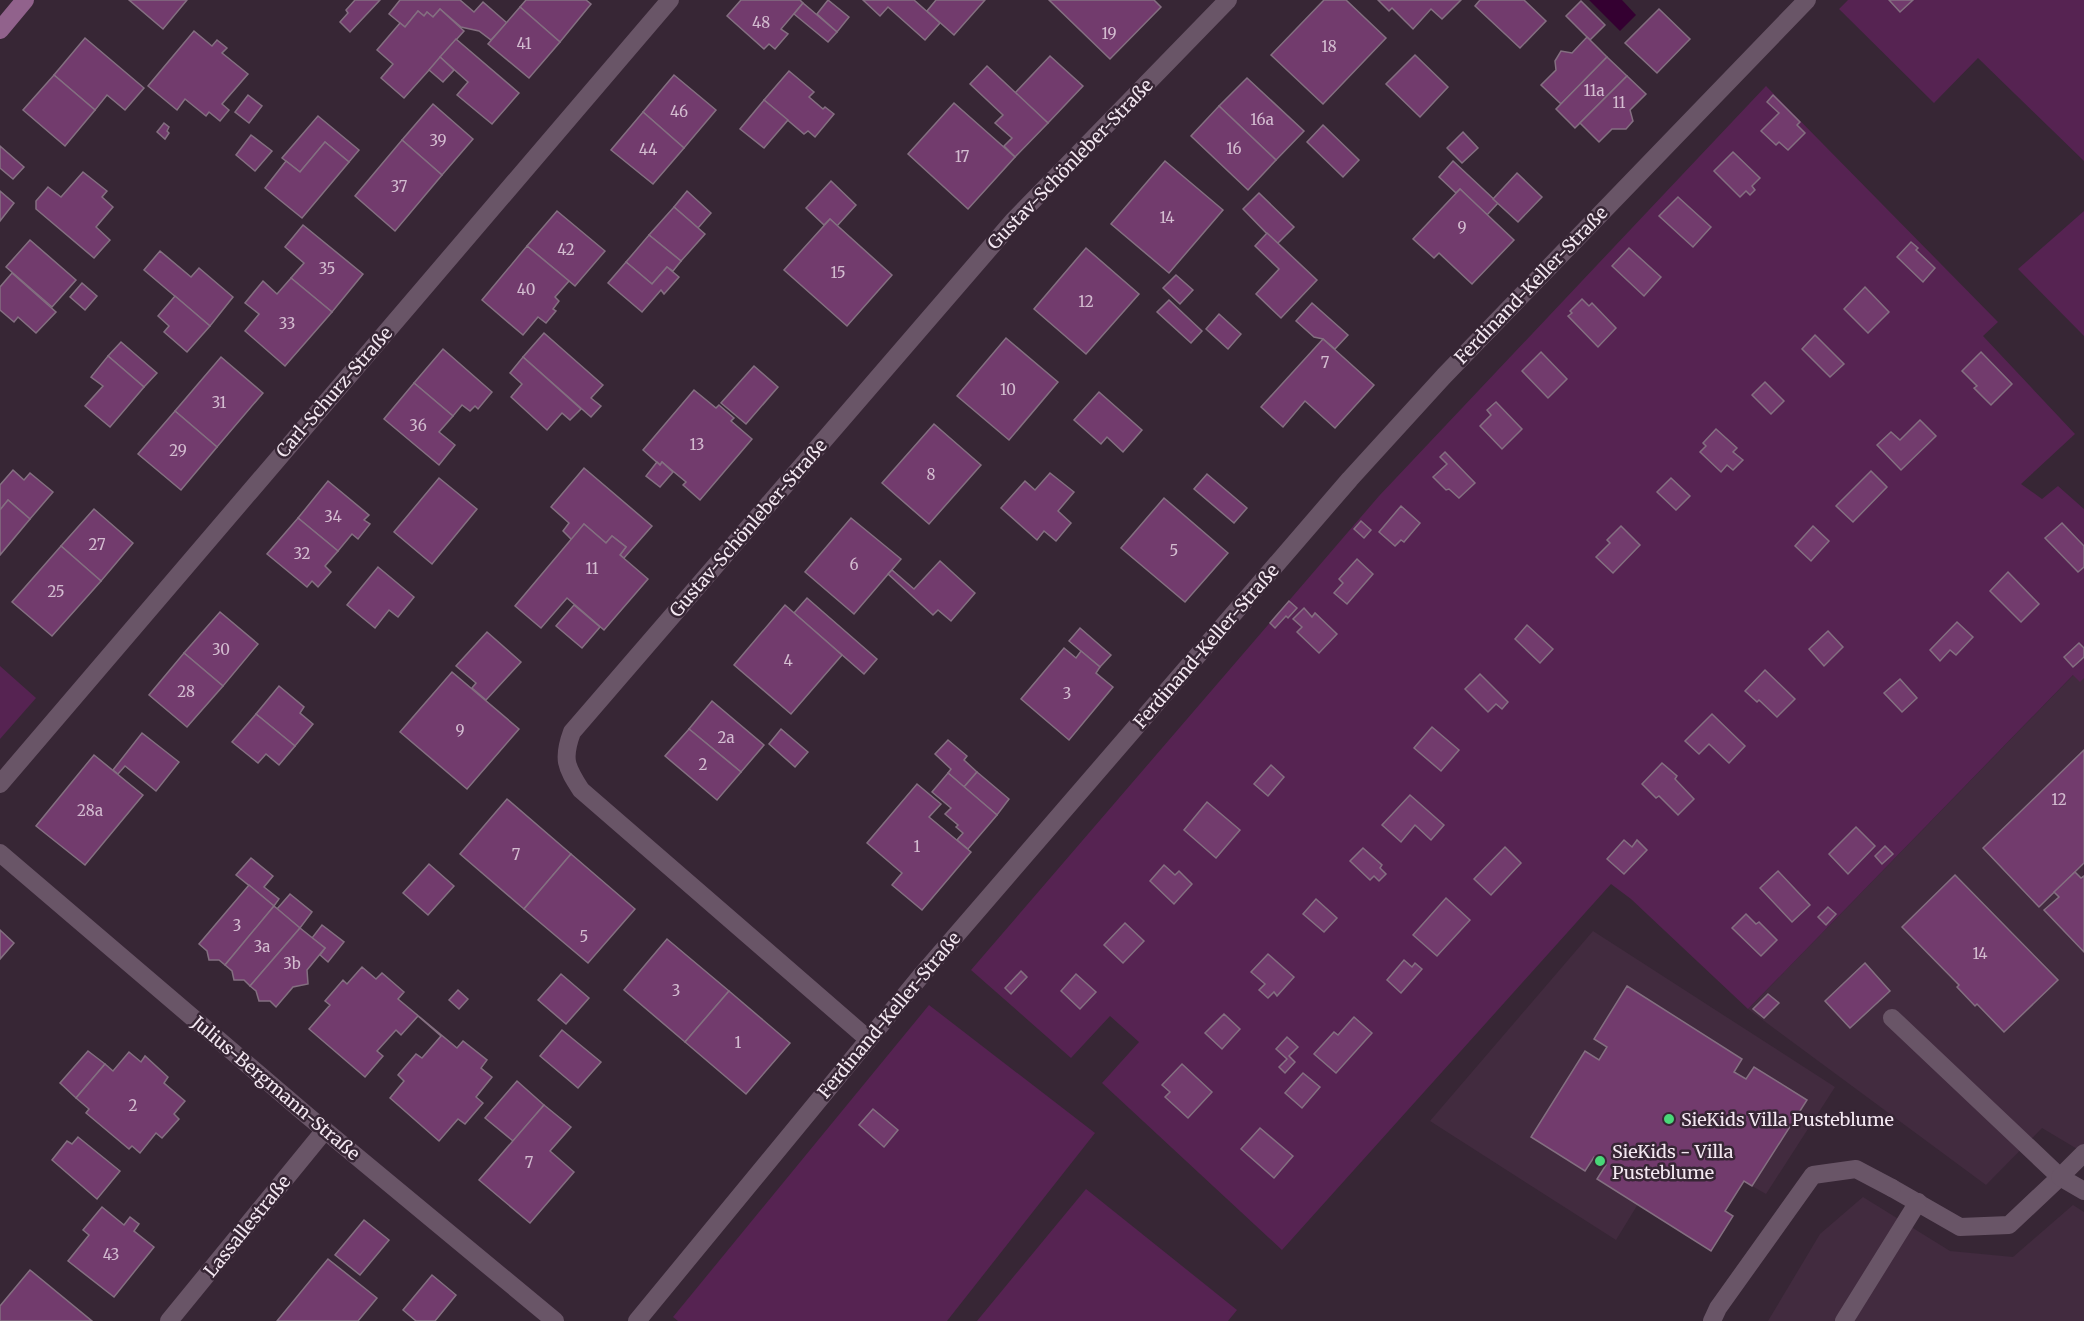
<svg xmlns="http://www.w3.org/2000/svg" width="2084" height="1321" font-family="Merriweather,serif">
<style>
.built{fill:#422b3f}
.green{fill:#562352}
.water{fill:#340031}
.building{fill:#723b6d;stroke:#846f81;stroke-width:1.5}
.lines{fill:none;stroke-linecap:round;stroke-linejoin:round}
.lane{stroke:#695567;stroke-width:18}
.street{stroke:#695567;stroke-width:18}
.secondary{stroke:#91628c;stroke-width:18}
.poi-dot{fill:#49d778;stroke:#372635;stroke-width:2}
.labels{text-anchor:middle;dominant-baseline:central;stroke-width:5;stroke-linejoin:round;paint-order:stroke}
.number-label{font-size:15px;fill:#d3bcd0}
.street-label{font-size:18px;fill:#f3e7f1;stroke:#372635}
.poi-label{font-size:18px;fill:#f3e7f1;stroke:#372635;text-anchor:start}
</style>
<rect width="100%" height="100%" fill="#372635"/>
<g class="built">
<path d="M2084,664V1153L2042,1128L1986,1185L1748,1009Z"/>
<path d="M1593,931L1835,1087L1766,1194L1752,1186L1806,1100L1754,1067L1746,1079L1734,1072L1627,987L1594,1038L1607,1047L1599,1060L1585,1051L1594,1157L1606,1165L1597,1179L1638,1204L1616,1240L1430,1121Z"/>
<path d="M1863,1197L1950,1251L2013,1257L2073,1205L2084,1212V1321H1768L1820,1234Z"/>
</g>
<g class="green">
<path d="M1848,0H2084V161L1978,58L1934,103L1839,9Z"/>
<path d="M1766,86L1998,322L1983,336L2075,434L2021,484L2042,499L2058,486L2084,509V678L2080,682L2073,675L1748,1009L1631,899L1611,884L1282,1250L1102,1083L1139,1042L1110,1016L1071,1058L971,970L1379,496Z"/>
<path d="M2084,211V336L2018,269Z"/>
<path d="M0,666L36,698L0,739Z"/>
<path d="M929,1005L1095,1133L947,1321H678L673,1317Z"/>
<path d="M1086,1189L1237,1310L1228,1321H977Z"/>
</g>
<path class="water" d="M1589,0H1622L1636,15L1620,31Z"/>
<g class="building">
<path d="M129,0H187L163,29Z"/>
<path d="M355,0H380L350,32L340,22L348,13L346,10Z"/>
<path d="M400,0H460L474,12L483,2L507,23L491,40L479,31L461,27L440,9L433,17L427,12L424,16L418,11L405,27L389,14Z"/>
<path d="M526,0H586L591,4L560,42L520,7Z"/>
<path d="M741,0H800L803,3L781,29L788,34L775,49L769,44L764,49L727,16Z"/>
<path d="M828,0L849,17L837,32L817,14Z"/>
<path d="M863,0H914L940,23L925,40L888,7L880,16Z"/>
<path d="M936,0H985L954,35L927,11Z"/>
<path d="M1049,0H1154L1161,7L1110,59Z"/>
<path d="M1324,0H1346L1386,38L1323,104L1271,55Z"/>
<path d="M1378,0H1461L1442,19L1431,9L1413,29L1392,8L1389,11Z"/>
<path d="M1480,0H1524L1546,21L1520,48L1475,6Z"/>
<path d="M1889,0H1913L1900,12Z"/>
<path d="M1581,1L1605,25L1590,40L1566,16Z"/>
<path d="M803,3L837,32L828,42L794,14Z"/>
<path d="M520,7L560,42L529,78L488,44Z"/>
<path d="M440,9L464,31L404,98L381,78L393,64L377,50L400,23L405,27L418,11L424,16L427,12L433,17Z"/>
<path d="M1659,9L1690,39L1657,73L1625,43Z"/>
<path d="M194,31L212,46L217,40L227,48L222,53L248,74L222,104L229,110L220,121L209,112L206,116L185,99L177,110L148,86Z"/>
<path d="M1587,37L1607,57L1561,104L1541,85L1556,70L1555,61L1561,51L1572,53Z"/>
<path d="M85,38L144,88L125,110L107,95L95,110L54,75Z"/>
<path d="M456,39L519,93L492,124L457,95L468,82L440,57Z"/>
<path d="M1415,55L1448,87L1420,117L1386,84Z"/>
<path d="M1050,56L1083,86L1048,123L1015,93Z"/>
<path d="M440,57L454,70L443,82L429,70Z"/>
<path d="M1607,57L1627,76L1575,128L1556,109Z"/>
<path d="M987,66L1048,123L1015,157L1004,146L1012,138L995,123L1003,115L970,84Z"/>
<path d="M789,71L814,92L809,97L823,109L825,107L834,114L815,137L808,131L804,134L764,100Z"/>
<path d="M54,75L95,110L65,146L23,110Z"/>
<path d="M674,75L716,110L684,148L643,112Z"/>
<path d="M1627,76L1646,94L1630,110L1633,121L1626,129H1612L1599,142L1580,123Z"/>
<path d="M1247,78L1304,131L1276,160L1219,106Z"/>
<path d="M248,95L262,106L249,123L235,112Z"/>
<path d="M1773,95L1800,122L1797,125L1805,133L1788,150L1779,142L1776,145L1761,131L1779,113L1767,102Z"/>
<path d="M764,100L788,120L764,148L740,129Z"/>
<path d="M954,103L1015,157L968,209L908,154Z"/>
<path d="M433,104L473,139L442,175L402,140Z"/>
<path d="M1219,106L1276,160L1248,190L1191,136Z"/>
<path d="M643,112L684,148L653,184L611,150Z"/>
<path d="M318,116L359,150L349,162L325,142L300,172L282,158Z"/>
<path d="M164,123L169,127L167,131L169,133L165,139L157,132Z"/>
<path d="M1323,125L1359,160L1343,177L1307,142Z"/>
<path d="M1463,132L1478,148L1462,163L1447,148Z"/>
<path d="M251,135L272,151L255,171L236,155Z"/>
<path d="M402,140L442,175L395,231L355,196Z"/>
<path d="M325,142L349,162L302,218L265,188L286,161L300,172Z"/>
<path d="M0,146L24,167L13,179L0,168Z"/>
<path d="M1733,152L1760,178L1752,186L1755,190L1750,195L1746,191L1740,197L1714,171Z"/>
<path d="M1165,161L1223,210L1169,273L1111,224Z"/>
<path d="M1453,161L1498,203L1487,215L1460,189L1456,193L1439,177Z"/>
<path d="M83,172L107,191L102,197L113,207L96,227L110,240L94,258L36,209V201L48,187L61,197Z"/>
<path d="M1517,173L1542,197L1518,222L1493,199Z"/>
<path d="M831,181L856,205L837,226L830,219L824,225L806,208Z"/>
<path d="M1460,189L1514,240L1472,284L1439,253L1434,258L1413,239Z"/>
<path d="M0,191L14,203L0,221Z"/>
<path d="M687,191L711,213L698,228L674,207Z"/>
<path d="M1259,193L1294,227L1277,244L1243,209Z"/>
<path d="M1678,197L1711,227L1693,247L1659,216Z"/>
<path d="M674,207L705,234L681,261L649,235Z"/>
<path d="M557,211L605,251L575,286L527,246Z"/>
<path d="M830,219L892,275L847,326L784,270Z"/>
<path d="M303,225L363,274L332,312L291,278L304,263L285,247Z"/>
<path d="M1267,233L1317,280L1281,318L1256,294L1279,269L1255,246Z"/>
<path d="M649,235L681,261L673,271L667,267L652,284L626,262Z"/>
<path d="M30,240L76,280L52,307L6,267Z"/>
<path d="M1911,242L1918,248L1916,250L1935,268L1923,282L1897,257Z"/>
<path d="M527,246L569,281L555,297L559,301L553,309L556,311L546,323L538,317L523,335L482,300Z"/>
<path d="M1086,248L1139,294L1086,354L1034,309Z"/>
<path d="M1629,248L1661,277L1644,296L1612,266Z"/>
<path d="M160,251L191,277L199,268L233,297L210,326L144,270Z"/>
<path d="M626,262L652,284L667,267L679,277L664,294L661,290L642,312L608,283Z"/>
<path d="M12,273L56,312L36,333L18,317L14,322L0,310V287Z"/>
<path d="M1176,275L1193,290L1180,304L1163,288Z"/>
<path d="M291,278L332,312L285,366L245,331L259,314L245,303L263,281L277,294Z"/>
<path d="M82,283L97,296L85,310L70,297Z"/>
<path d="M1865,287L1889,312L1868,333L1844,309Z"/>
<path d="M175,296L210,326L187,352L164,332L169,326L158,316Z"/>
<path d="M1582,299L1589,306L1592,303L1616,328L1598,347L1568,316L1572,313L1570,311Z"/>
<path d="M1169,300L1202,331L1191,343L1157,312Z"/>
<path d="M1312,303L1348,335L1335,349L1323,339L1314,337L1296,321Z"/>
<path d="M1219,314L1241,334L1228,349L1206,329Z"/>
<path d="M544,333L603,385L591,398L601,406L591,417L523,357Z"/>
<path d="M1815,335L1844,364L1830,377L1802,349Z"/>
<path d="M1006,338L1058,382L1009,440L957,396Z"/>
<path d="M1323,339L1374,385L1335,428L1305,401L1283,427L1261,407Z"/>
<path d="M121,342L157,373L144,387L108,356Z"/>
<path d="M443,349L492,392L478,409L475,406L470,411L462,405L453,416L414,383Z"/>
<path d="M1541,352L1567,379L1548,398L1522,371Z"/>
<path d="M1981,352L2012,384L1991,405L1974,388L1977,386L1962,371Z"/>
<path d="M108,356L144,387L110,427L85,406L103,386L91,377Z"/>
<path d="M221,357L263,393L217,447L175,411Z"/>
<path d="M523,357L581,409L570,420L562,413L547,430L511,397L522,384L510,373Z"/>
<path d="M754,366L778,387L746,424L721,403Z"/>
<path d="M1765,382L1784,401L1771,414L1752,395Z"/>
<path d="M414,383L453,416L439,432L455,445L439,465L384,419Z"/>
<path d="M694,390L716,408L719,405L734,418L731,421L752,439L700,500L683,485L686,482L662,462L660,465L643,450Z"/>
<path d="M1099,392L1142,430L1123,452L1107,437L1101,444L1074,420Z"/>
<path d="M1496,402L1522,429L1502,449L1480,426L1491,415L1487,410Z"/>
<path d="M175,411L217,447L181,490L138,454Z"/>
<path d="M1920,420L1936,436L1901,470L1877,445L1891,432L1900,440Z"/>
<path d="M934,424L981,465L929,524L882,483Z"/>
<path d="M1716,429L1737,448L1733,452L1743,460L1733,470L1727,465L1721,472L1700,452L1706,446L1703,443Z"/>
<path d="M1445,452L1475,483L1459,498L1449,489L1446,490L1433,477L1447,464L1440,457Z"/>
<path d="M657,462L660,465L662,462L673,472L660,487L646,476Z"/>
<path d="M584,468L652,526L624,558L620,555L626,547L612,536L606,543L584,524L572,540L563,531L569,523L551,507Z"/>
<path d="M13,470L24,480L30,473L53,492L30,519L8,500L0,510V485Z"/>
<path d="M1871,471L1887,487L1853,522L1836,506Z"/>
<path d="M1050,473L1074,492L1058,511L1071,523L1056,541L1044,531L1037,540L1001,508L1025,481L1035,490Z"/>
<path d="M1207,474L1247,508L1234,523L1194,489Z"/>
<path d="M439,478L477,509L432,564L394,532Z"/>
<path d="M1671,478L1690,496L1676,510L1657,492Z"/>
<path d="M328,481L369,515L364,520L370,524L358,539L352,534L338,551L298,518Z"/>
<path d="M1164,498L1228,553L1185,602L1121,548Z"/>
<path d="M8,500L30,519L0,555V510Z"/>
<path d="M1401,506L1420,523L1404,542L1401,540L1395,546L1379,532Z"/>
<path d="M94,509L133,543L101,581L61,546Z"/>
<path d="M298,518L338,551L325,566L331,572L318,587L312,581L307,587L267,554Z"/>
<path d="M851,518L901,559L854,614L805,572Z"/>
<path d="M1361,521L1371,530L1364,538L1354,529Z"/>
<path d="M2062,523L2084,546V567L2078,572L2045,538Z"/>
<path d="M584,524L606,543L612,536L626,547L620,555L648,579L604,630L567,598L541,628L515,606Z"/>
<path d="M1621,526L1640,545L1613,573L1596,557L1610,543L1607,540Z"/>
<path d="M1813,526L1829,541L1811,561L1795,546Z"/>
<path d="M61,546L101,581L52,636L12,602Z"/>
<path d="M1357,559L1373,574L1347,604L1334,593L1343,583L1339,579Z"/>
<path d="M940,561L975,593L951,621L938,610L933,615L888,574L892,570L914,589Z"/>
<path d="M378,567L414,597L398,617L389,610L375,628L347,605Z"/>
<path d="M2008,572L2039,604L2021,622L1990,591Z"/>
<path d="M807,598L877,659L864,674L794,613Z"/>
<path d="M1289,601L1297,608L1288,618L1286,616L1275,628L1270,623Z"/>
<path d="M574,605L600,627L582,648L556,626Z"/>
<path d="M785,605L842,655L791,714L734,665Z"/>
<path d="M1304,608L1312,617L1315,613L1337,634L1319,653L1297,632L1302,627L1293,619Z"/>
<path d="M220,612L258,644L223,686L184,653Z"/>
<path d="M1957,622L1973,637L1956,655L1950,650L1940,661L1930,650Z"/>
<path d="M1527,625L1553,649L1540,663L1515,639Z"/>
<path d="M1080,628L1111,655L1100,667L1069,641Z"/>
<path d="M1828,631L1843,647L1824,666L1809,649Z"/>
<path d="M487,632L521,662L486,700L472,688L476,683L456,666Z"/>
<path d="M2079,643L2084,648V657L2073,667L2064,657Z"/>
<path d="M1064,648L1076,658L1081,651L1100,667L1096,673L1113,687L1069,740L1021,699Z"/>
<path d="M184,653L223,686L187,727L149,695Z"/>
<path d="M1765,670L1795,699L1777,717L1759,700L1757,702L1745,691Z"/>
<path d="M452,672L519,729L467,789L400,732Z"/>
<path d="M1480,674L1508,702L1502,709L1496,704L1488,712L1465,689Z"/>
<path d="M1900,679L1917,698L1902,712L1884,693Z"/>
<path d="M279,686L304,707L300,713L313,724L295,746L256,714Z"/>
<path d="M712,701L764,745L741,772L689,729Z"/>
<path d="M256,714L295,746L279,765L266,754L258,763L232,742Z"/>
<path d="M1712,714L1745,746L1729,763L1709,744L1699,754L1685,741Z"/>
<path d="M1432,727L1459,750L1441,771L1414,748Z"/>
<path d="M689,729L741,772L717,800L665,756Z"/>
<path d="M781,729L808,752L795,767L769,744Z"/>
<path d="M142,733L179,762L156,791L125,766L118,774L113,770Z"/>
<path d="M948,740L967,756L964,760L977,772L964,787L948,773L951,769L935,754Z"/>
<path d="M2084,750V863L2039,907L1983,848Z"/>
<path d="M94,755L143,795L85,865L36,826Z"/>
<path d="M1662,763L1677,776L1675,779L1694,799L1678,815L1659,796L1656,798L1642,784Z"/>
<path d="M1271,765L1284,777L1268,796L1254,784Z"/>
<path d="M977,772L1009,799L997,815L964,787Z"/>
<path d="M948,773L997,815L968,849L957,840L963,833L956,827L958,825L945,814L951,808L932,792Z"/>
<path d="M917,784L941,804L929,817L971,852L922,910L892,885L902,873L867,843Z"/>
<path d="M1410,795L1444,825L1431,840L1415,825L1401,842L1382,825Z"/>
<path d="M507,799L571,854L524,909L460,854Z"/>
<path d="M1207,802L1240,830L1216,858L1184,830Z"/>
<path d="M1856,827L1875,846L1848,874L1829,854Z"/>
<path d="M1624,840L1632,847L1637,840L1647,850L1624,874L1607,859Z"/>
<path d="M1885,846L1893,854L1882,864L1875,856Z"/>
<path d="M1505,847L1521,863L1491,895L1474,879Z"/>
<path d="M1363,848L1382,865L1380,868L1386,874L1379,881L1374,876L1370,880L1350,861Z"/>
<path d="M571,854L635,909L588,963L524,909Z"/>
<path d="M251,858L273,876L264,887L279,899L274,906L236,875Z"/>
<path d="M429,864L454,886L428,915L403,893Z"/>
<path d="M1164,865L1175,875L1179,871L1192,884L1174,904L1150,881Z"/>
<path d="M1778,871L1810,905L1792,922L1760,888Z"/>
<path d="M2075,872L2081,878L2084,876V952L2044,910L2059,897L2054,892Z"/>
<path d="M1955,875L2058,980L2004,1032L1977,1004L1975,1006L1957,987L1959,985L1902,927Z"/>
<path d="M249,885L274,906L225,965L219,960H209L207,951L199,944Z"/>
<path d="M290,894L312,912L300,928L277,909Z"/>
<path d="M1446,898L1470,920L1437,956L1413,935Z"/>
<path d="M1316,899L1337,918L1324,932L1303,914Z"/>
<path d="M274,906L300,928L250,986L244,980H234L232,971L225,965Z"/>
<path d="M1828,907L1836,914L1826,925L1818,917Z"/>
<path d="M1746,914L1756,924L1759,922L1777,940L1761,956L1732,928Z"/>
<path d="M1125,923L1144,941L1123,963L1104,945Z"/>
<path d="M322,925L344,942L328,962L320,955L325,948L312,938Z"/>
<path d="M300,928L325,948L307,970L308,984L293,987L276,1007L270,1001H259L256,991L250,986Z"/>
<path d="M0,930L14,943L0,959Z"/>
<path d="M667,939L729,991L685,1042L624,990Z"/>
<path d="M1268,954L1294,977L1277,996L1274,992L1268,998L1259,990L1265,984L1251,972Z"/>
<path d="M1404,960L1412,967L1415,963L1422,969L1401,993L1387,980Z"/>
<path d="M1865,963L1890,991L1850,1028L1825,1001Z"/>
<path d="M362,967L376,979L382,973L404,992L398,999L457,1048L463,1041L487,1060L481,1068L492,1077L476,1097L483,1103L465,1124L458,1119L439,1141L390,1098L404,1081L398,1075L416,1054L422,1058L441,1036L418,1016L401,1035L396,1030L377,1051L383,1056L365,1077L309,1029L330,1005L325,1001L343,980L347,984Z"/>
<path d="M1021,971L1027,977L1011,994L1005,988Z"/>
<path d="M561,974L589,998L566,1024L538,1000Z"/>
<path d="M1076,974L1096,992L1080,1009L1061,991Z"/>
<path d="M1627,986L1742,1059L1734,1072L1746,1079L1754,1067L1807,1100L1752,1186L1744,1181L1725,1211L1733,1216L1711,1251L1597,1179L1606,1165L1594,1157L1585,1171L1531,1137L1585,1051L1599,1060L1607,1047L1594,1039Z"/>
<path d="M458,990L468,999L459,1009L449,1000Z"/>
<path d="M729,991L790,1043L746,1094L685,1042Z"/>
<path d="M1768,994L1779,1003L1764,1018L1753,1009Z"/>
<path d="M1224,1014L1240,1029L1222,1049L1205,1033Z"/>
<path d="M1354,1017L1372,1033L1336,1073L1314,1054L1334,1032L1338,1035Z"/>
<path d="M562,1030L601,1062L578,1088L540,1056Z"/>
<path d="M1287,1037L1298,1047L1289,1056L1295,1062L1285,1073L1279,1067L1287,1059L1276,1049Z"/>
<path d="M88,1051L105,1064L76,1098L60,1083Z"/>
<path d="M129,1052L141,1062L145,1056L168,1077L164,1083L185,1101L174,1114L179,1119L162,1138L156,1133L140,1153L132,1146L129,1149L86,1113L89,1109L76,1098L105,1064L113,1071Z"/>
<path d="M1182,1064L1212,1092L1188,1118L1165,1097L1170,1092L1162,1085Z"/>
<path d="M1303,1073L1320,1087L1302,1108L1285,1093Z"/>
<path d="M517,1081L544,1105L513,1141L485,1118Z"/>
<path d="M544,1105L571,1127L550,1151L574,1172L530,1223L479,1180Z"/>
<path d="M873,1109L898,1130L884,1147L859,1125Z"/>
<path d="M1260,1128L1293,1156L1274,1178L1241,1149Z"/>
<path d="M78,1137L120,1171L97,1199L52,1160L67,1141L72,1144Z"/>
<path d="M102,1207L124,1225L130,1217L139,1224L134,1231L154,1247L114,1297L68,1261L89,1235L83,1230Z"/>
<path d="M364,1220L389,1240L360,1275L335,1255Z"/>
<path d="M328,1259L377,1298L358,1321H277Z"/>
<path d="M30,1270L92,1321H0V1306Z"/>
<path d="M432,1275L456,1295L435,1321H416L403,1310Z"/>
</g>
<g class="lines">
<g class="lane">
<path d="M1892,1018L2060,1177L2009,1225L1960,1227L1892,1188"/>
<path d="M1844,1321L1918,1202"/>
</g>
<g class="street">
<path d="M0,784L670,0"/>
<path d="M0,853L309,1117L555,1321"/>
<path d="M868,1039L581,790C566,767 562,759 572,732L1014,220L1228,0"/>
<path d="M2084,1153L2060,1177L2084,1191"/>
<path d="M169,1321L325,1130"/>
<path d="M637,1321L920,977L1350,479L1444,376L1807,0"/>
<path d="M1712,1321L1718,1308L1813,1175L1856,1169L1892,1188"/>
</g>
<path class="secondary" d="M0,30L25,0"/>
</g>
<g class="poi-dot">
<circle cx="1669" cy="1119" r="6"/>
<circle cx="1600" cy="1161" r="6"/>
</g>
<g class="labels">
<g class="number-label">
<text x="761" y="22">48</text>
<text x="1109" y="33">19</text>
<text x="524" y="43">41</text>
<text x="1329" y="46">18</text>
<text x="1594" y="90">11a</text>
<text x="1619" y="102">11</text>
<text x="679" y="111">46</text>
<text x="1262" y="119">16a</text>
<text x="438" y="140">39</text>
<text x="1234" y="148">16</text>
<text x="648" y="149">44</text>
<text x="962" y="156">17</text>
<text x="399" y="186">37</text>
<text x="1167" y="217">14</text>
<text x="1462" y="227">9</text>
<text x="566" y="249">42</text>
<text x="327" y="268">35</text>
<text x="838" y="272">15</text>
<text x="526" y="289">40</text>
<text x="1086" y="301">12</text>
<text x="287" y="323">33</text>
<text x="1325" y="362">7</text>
<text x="1008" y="389">10</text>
<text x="219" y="402">31</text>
<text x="418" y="425">36</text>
<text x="697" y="444">13</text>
<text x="178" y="450">29</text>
<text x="931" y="474">8</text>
<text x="333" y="516">34</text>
<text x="97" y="544">27</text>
<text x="1174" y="550">5</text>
<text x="302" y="553">32</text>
<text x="854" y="564">6</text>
<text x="592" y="568">11</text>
<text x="56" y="591">25</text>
<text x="221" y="649">30</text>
<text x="788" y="660">4</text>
<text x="186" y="691">28</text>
<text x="1067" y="693">3</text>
<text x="460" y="730">9</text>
<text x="726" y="737">2a</text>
<text x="703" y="764">2</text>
<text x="2059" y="799">12</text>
<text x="90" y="810">28a</text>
<text x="917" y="846">1</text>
<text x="516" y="854">7</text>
<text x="237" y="925">3</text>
<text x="584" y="936">5</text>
<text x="262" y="946">3a</text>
<text x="1980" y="953">14</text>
<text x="292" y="963">3b</text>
<text x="676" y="990">3</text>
<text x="738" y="1042">1</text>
<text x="133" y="1105">2</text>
<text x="529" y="1162">7</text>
<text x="111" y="1254">43</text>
</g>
<g class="street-label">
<text transform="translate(1070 164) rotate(-46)">Gustav-Schönleber-Straße</text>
<text transform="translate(1531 285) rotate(-46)">Ferdinand-Keller-Straße</text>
<text transform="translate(334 392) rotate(-49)">Carl-Schurz-Straße</text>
<text transform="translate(748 528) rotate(-49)">Gustav-Schönleber-Straße</text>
<text transform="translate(1206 646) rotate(-49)">Ferdinand-Keller-Straße</text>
<text transform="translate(889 1015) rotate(-50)">Ferdinand-Keller-Straße</text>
<text transform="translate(276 1088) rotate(40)">Julius-Bergmann-Straße</text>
<text transform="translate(247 1226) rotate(-51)">Lassallestraße</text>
</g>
<g class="poi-label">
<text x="1681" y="1119">SieKids Villa Pusteblume</text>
<text x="1612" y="1151">SieKids - Villa<tspan x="1612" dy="21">Pusteblume</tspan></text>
</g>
</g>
</svg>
